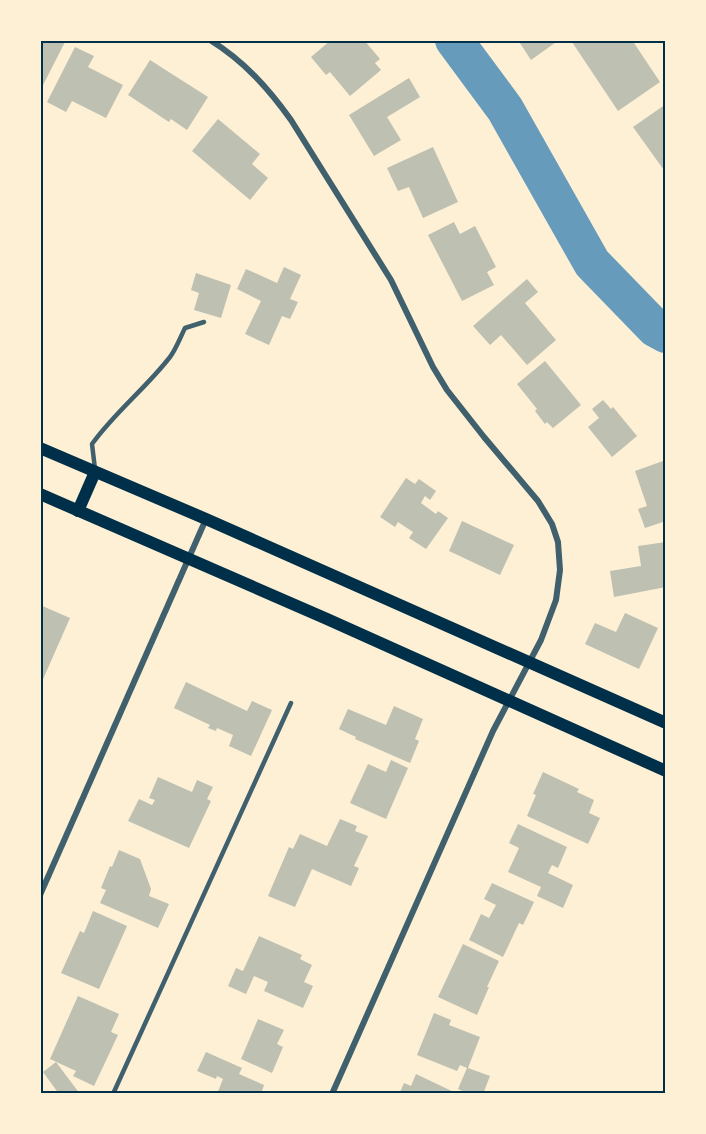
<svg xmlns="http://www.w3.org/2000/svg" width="706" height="1134" font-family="'PT Sans',sans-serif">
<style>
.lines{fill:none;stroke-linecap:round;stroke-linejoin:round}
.river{stroke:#669bbc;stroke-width:38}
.building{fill:#bec0b2}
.service{stroke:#3f606c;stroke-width:4.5}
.minor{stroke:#3f606c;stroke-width:6}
.secondary{stroke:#003049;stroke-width:12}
.neatline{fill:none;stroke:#003049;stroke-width:2}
</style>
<rect width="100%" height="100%" fill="#fdf0d5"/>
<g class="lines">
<path class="river" d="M454,40L505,109L592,263L655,328L666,334"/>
</g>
<g class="building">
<path d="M40,40H62L65,42L40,91Z"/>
<path d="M331,40H364L380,59L375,63L381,70L350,96L330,72L326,75L311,57Z"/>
<path d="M518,40H559L531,60Z"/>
<path d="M574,40H632L660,82L618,111L572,42Z"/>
<path d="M75,47L94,56L88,67L123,85L106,118L72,101L66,112L47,102Z"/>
<path d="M150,60L208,97L187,130L171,119L169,122L128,95Z"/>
<path d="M409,78L420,97L387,117L401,140L374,156L349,115Z"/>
<path d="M666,104V173L633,127Z"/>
<path d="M218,119L260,154L252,164L268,178L250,200L192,151Z"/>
<path d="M433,147L458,202L423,218L409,187L398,191L387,168Z"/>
<path d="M454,222L460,234L475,226L496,267L487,272L494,285L462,301L428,235Z"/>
<path d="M284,267L301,275L290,299L298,302L290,319L282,316L269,345L245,334L261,301L237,289L246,269L277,283Z"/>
<path d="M196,273L231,285L221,318L194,310L199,293L191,290Z"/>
<path d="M527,279L538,292L525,303L556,340L527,365L501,335L490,345L473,326Z"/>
<path d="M545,361L581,405L553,428L547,422L545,424L535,411L537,409L517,384Z"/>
<path d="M603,400L611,409L613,407L637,436L612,457L588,427L599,418L592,409Z"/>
<path d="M663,461L666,470V521L645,528L638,509L647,506L635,471Z"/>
<path d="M406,478L415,484L419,479L436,491L430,500L425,496L421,503L436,514L438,511L448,518L426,549L409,538L413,532L398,522L395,527L380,517Z"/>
<path d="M462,521L514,545L500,575L449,551Z"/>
<path d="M666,542V587L614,597L610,571L641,566L638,546Z"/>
<path d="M40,605L70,618L40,686Z"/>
<path d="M625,613L658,628L639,669L585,644L595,623L616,632Z"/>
<path d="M186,682L247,711L252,701L272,710L251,756L229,746L233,735L217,728L216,731L208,728L210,725L174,708Z"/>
<path d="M394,706L423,719L415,739L419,741L410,763L355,739L356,737L339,729L348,709L386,725Z"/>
<path d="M391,760L408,768L386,819L350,803L368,764L386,772Z"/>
<path d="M543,772L579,789L577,792L594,800L589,813L600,818L588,844L527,816L536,795L533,794Z"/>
<path d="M158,777L192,792L197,780L213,787L207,799L211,801L189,848L128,821L139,799L152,805L155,800L149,798Z"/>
<path d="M340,819L357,826L355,831L368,836L354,866L359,868L351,886L312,869L295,907L268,896L289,847L293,849L300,834L327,846Z"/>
<path d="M518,824L567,847L558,868L552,865L548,873L573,885L563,908L537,896L541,887L508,872L519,848L509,843Z"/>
<path d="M119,850L140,859L151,889L149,896L169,904L158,928L100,903L106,890L101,888L110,866L112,867Z"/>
<path d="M492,883L534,902L523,925L519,923L503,957L469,940L481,914L489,918L496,905L484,899Z"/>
<path d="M93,911L127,926L99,989L61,973L80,931L84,933Z"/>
<path d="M259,936L302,955L300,959L312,965L304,982L313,986L303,1008L264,991L268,982L254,976L246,994L228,986L236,968L243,971Z"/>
<path d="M463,944L499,961L487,987H489L477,1015L438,997Z"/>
<path d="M78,996L119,1014L111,1032L118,1035L94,1086L73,1076L76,1071L50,1059Z"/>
<path d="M434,1013L451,1020L449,1025L480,1037L468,1068L490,1076L483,1094H469L458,1089L467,1068L460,1065L457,1071L417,1055Z"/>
<path d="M258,1019L284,1030L277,1044L283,1047L272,1073L241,1059Z"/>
<path d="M206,1052L242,1068L239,1074L264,1085L261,1094H217L223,1079L217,1076L216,1079L197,1071Z"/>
<path d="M56,1062L80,1094H59L43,1072Z"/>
<path d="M416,1074L458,1094H403L400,1092L404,1083L411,1086Z"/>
</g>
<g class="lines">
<g class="service">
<path d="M95,469L92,444C115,412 146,388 170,357C176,349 180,338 185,328L204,322"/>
<path d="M113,1094L291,703"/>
</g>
<g class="minor">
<path d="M210,40C244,61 268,88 291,120L391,280L433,367L447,390L484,437L538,501L552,524L558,542L560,570L556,600L541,640L493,731L332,1094"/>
<path d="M40,895L206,519"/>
</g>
<g class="secondary">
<path d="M40,448L206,519L666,723"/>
<path d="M40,494L327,619L666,771"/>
<path d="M78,511L95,472"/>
</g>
</g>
<rect width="706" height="1134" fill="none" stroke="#fdf0d5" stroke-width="84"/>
<rect x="42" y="42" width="622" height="1050" class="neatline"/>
</svg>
